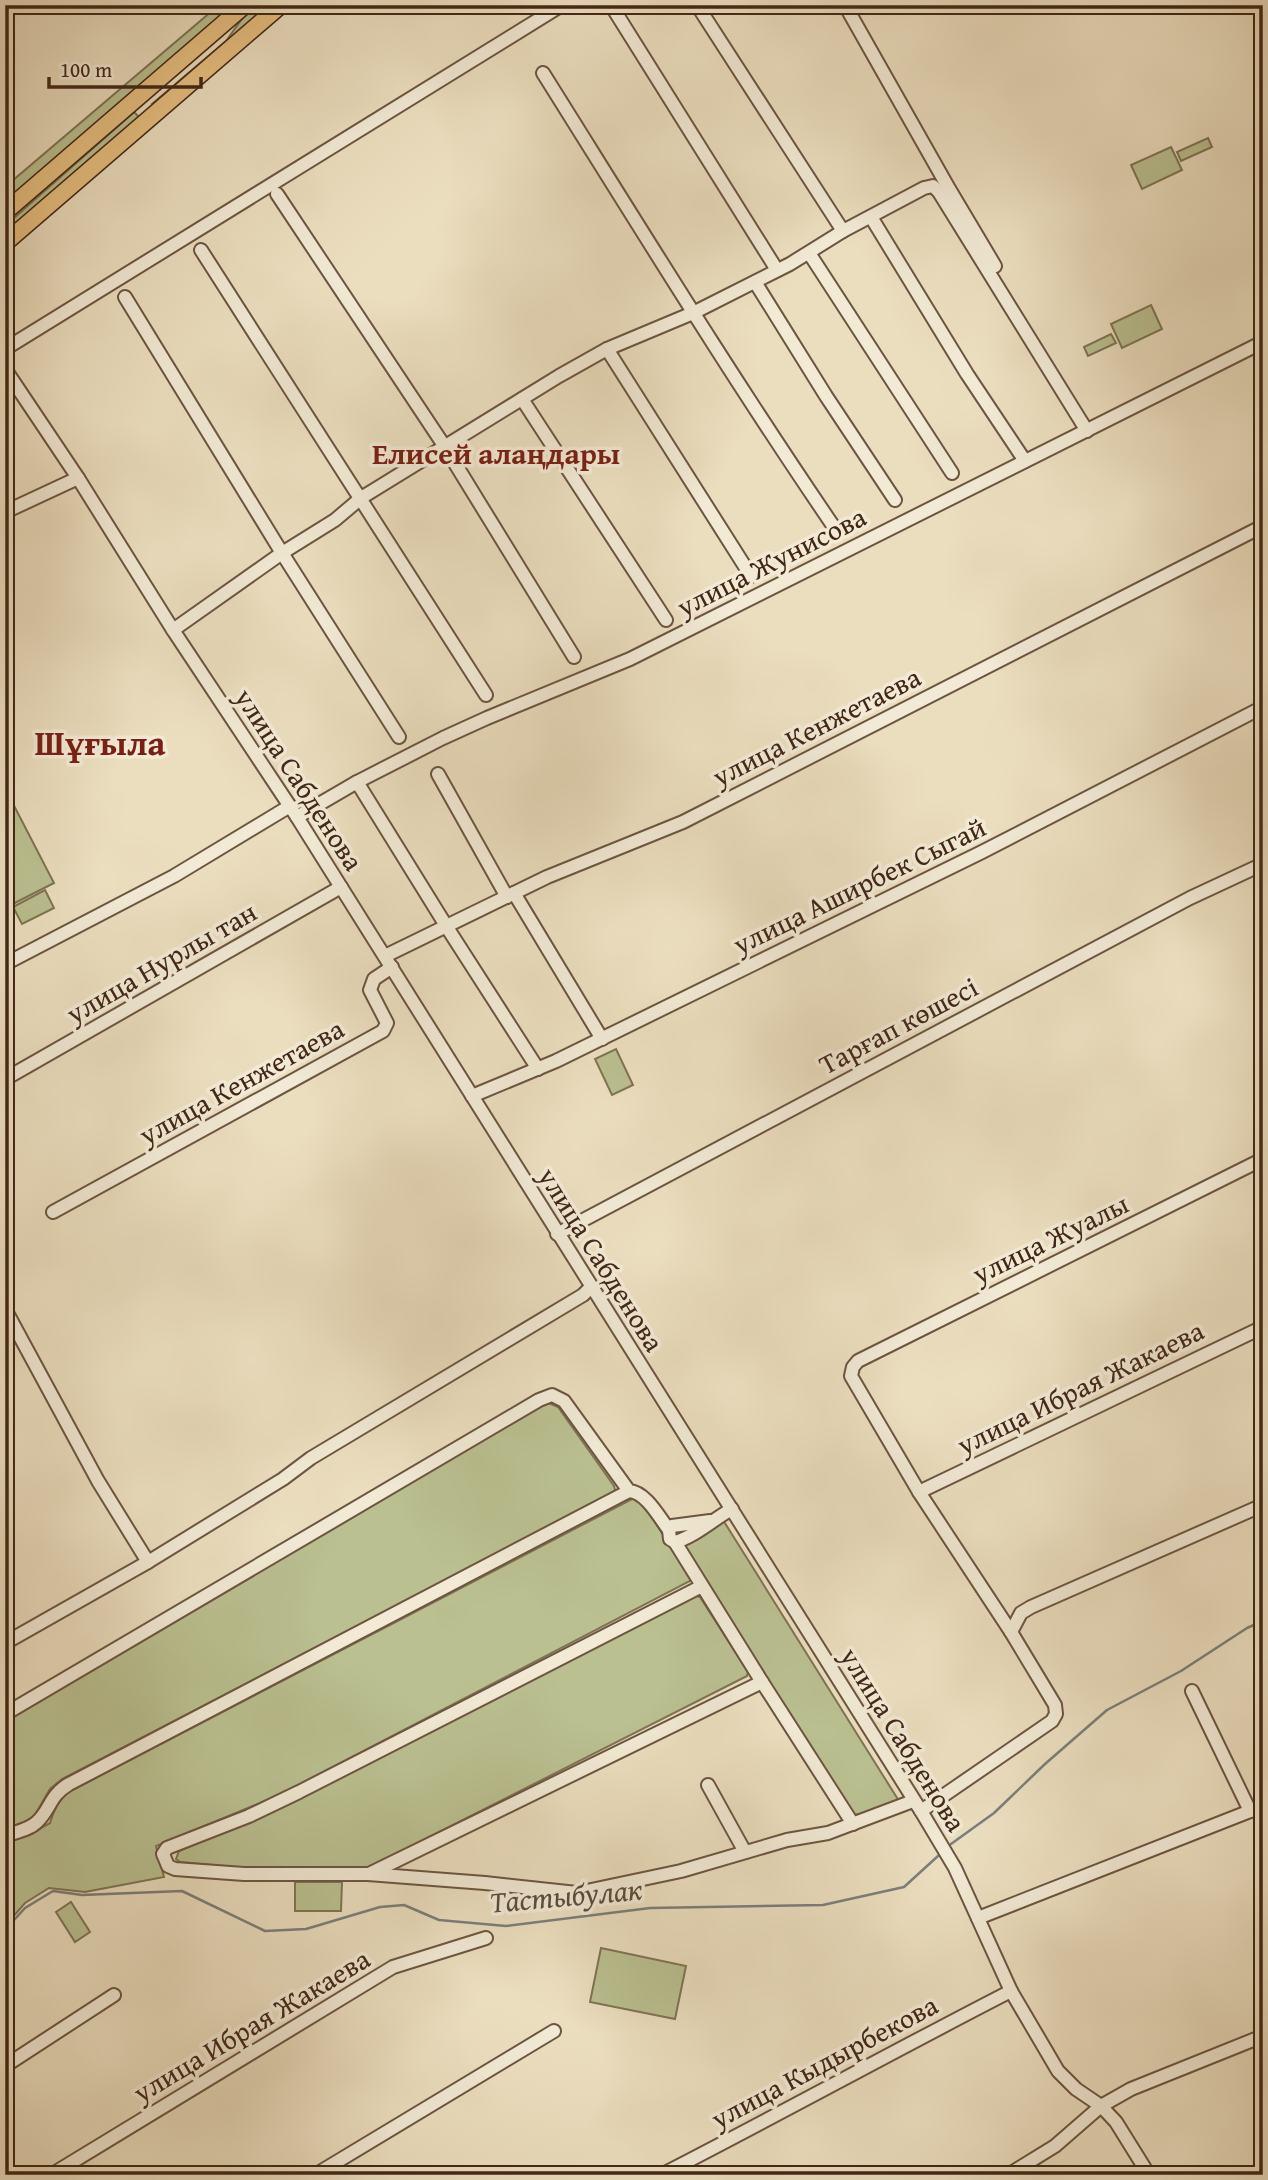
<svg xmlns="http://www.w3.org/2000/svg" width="1268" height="2180" font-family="'Gentium Book Plus',serif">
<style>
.green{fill:#bac090;stroke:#7e7454;stroke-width:2}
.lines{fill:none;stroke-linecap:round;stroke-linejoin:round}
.stream{stroke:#7a7f7b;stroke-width:2.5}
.minor-casing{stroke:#6c5541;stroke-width:16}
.major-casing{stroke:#422717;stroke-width:19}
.minor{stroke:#f2ead5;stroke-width:12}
.major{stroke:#e6bf80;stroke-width:16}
.labels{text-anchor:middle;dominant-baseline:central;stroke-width:7;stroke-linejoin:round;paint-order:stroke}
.street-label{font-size:28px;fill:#422717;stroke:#f2ead5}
.neighbourhood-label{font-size:30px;font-weight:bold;fill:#7a1f14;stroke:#f2ead5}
.water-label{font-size:30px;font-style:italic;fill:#594c41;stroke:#f2ead5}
.district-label{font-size:35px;font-weight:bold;fill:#7a1f14;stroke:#f2ead5}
</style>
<rect width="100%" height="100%" fill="#ebdebf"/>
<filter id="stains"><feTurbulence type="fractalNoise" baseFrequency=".00286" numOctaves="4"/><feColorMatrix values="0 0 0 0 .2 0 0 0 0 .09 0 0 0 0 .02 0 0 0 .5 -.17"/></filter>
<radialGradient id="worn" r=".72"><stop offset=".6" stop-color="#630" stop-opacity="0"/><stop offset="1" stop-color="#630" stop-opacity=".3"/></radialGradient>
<g class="green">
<path d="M219,5H234L5,202V187Z"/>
<path d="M257,5H274L155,109L152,104L226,41L244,16Z"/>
<path d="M134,112L139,117L5,236V226Z"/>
<path d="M1208,138L1212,147L1181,161L1177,152Z"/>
<path d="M1171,147L1182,170L1142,189L1131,165Z"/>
<path d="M1151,305L1162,329L1122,348L1111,324Z"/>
<path d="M1111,334L1116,343L1088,356L1084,347Z"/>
<path d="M9,796L54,883L5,908V798Z"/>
<path d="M45,890L54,908L22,924L13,907Z"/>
<path d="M616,1049L633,1085L612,1095L595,1059Z"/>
<path d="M549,1403L558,1407L614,1486L615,1490L613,1493L62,1779L50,1789L35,1815L27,1821L5,1829V1721L540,1406Z"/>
<path d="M634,1498L641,1501L690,1576V1581L277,1796L156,1846L164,1877L85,1892L49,1888L25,1903L5,1926V1840L39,1829L50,1823C53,1812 58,1801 67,1793Z"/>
<path d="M723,1520L899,1801L865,1813L854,1815L850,1811L686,1550L685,1545L687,1542Z"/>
<path d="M696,1596L700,1597L748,1672L747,1676L366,1869L244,1868L180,1862L176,1859L179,1851L275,1811Z"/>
<path d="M295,1882H342L341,1911H295Z"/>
<path d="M71,1902L90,1932L75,1942L56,1912Z"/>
<path d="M601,1948L686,1966L675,2019L590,2002Z"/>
</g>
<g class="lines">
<g class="stream">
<path d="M951,1844L994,1813L1045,1764L1107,1710L1181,1671L1247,1628L1263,1621"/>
<path d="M5,1930L25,1908L53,1891L82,1895L182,1891L265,1931L306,1929L380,1907L404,1905L439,1920L506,1926L650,1908L823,1905L904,1887L938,1856"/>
</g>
<defs>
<g id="minor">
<path d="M611,5L777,270"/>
<path d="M697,5L843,231"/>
<path d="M845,5L948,187L995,266"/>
<path d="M543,73C639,226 734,381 836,530"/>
<path d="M277,194L445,447L574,657"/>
<path d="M871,217L967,374L1025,461"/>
<path d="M201,250L486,695"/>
<path d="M809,253L952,473"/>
<path d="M755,282L826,396L895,500"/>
<path d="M125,297L282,553L399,737"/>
<path d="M5,349L562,5"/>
<path d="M607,349L751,576"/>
<path d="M5,369L78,478L173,630L297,817L921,1811L955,1868L1011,1991L1058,2071L1076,2089L1101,2106L1116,2122L1149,2175"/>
<path d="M522,399L666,620"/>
<path d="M5,512L78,478"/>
<path d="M173,630L282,553L335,520L361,498L559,376L607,349L693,313L790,264L843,231L924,188L933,186L939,192L1087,431"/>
<path d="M438,774L507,897"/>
<path d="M357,782L450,932L538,1069"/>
<path d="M297,817L357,782L443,738L487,718L630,659L1263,342"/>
<path d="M514,893L602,1039"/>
<path d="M385,956L547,877L683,822L1263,526"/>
<path d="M5,964L174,876L290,806"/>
<path d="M5,1079L341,887"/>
<path d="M472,1096L556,1061L982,852L1263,707"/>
<path d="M53,1212L383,1031L387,1023L370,990L374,979L392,967"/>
<path d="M557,1234L1190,898L1263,864"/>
<path d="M5,1309L98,1481L148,1562"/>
<path d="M919,1492L1263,1327"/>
<path d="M710,1521L672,1526L669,1530L670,1539L675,1542L762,1682L853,1824"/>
<path d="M675,1542C693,1538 715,1518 732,1509"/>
<path d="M702,1586L299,1792L249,1816L167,1848L163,1854L168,1866L175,1869L244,1874H368L485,1883L577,1893L681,1871L787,1840L828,1833L913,1801"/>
<path d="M1011,1632L919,1492L851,1376L853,1367L858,1361L1263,1159"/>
<path d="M5,1643L148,1562L283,1479L311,1458L583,1295L591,1287"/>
<path d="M1192,1691L1250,1811"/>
<path d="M5,1714L539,1400L552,1395L564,1401L629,1491C646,1492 659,1517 669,1530"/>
<path d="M708,1785L745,1852"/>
<path d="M921,1811L1052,1721L1056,1714L1055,1705L1011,1632L1021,1613L1031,1607L1263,1505"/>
<path d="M5,1836C15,1832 29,1830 37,1822C51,1809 49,1796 69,1784L629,1491"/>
<path d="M369,1874L762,1682"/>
<path d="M978,1918L1263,1806"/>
<path d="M5,2066L114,1995"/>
<path d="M51,2175L393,1967L486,1938"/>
<path d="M315,2175L554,2031"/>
<path d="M661,2175C778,2115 894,2051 1011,1991"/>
<path d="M1008,2175L1055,2146L1101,2106L1131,2089L1263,2036"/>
</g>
<g id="major">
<path d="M5,212L245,5"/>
<path d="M5,243L281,5"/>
</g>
</defs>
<use href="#minor" class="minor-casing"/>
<use href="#major" class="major-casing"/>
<use href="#minor" class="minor"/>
<use href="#major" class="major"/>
</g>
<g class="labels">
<g class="street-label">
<text transform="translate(771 561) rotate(-27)">улица Жунисова</text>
<text transform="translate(816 726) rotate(-27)">улица Кенжетаева</text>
<text transform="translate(300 779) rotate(57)">улица Сабденова</text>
<text transform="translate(859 885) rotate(-26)">улица Аширбек Сыгай</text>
<text transform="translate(161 962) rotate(-30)">улица Нурлы тан</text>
<text transform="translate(898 1025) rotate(-28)">Тарғап көшесі</text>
<text transform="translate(241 1081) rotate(-29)">улица Кенжетаева</text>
<text transform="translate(1050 1238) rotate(-26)">улица Жуалы</text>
<text transform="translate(602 1259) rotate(58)">улица Сабденова</text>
<text transform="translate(1080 1387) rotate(-26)">улица Ибрая Жакаева</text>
<text transform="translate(904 1739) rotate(58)">улица Сабденова</text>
<text transform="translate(251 2025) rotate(-31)">улица Ибрая Жакаева</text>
<text transform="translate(824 2061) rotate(-28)">улица Кыдырбекова</text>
</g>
<g class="neighbourhood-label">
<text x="496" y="453">Елисей алаңдары</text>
</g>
<g class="water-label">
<text transform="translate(566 1895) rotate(-5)">Тастыбулак</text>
</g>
<g class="district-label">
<text x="100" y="742">Шұғыла</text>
</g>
</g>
<rect width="1268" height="2180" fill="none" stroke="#ebdebf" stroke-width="28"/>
<rect x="7" y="7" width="1254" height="2166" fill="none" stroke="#422717" stroke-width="3.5"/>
<rect x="14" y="14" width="1240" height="2152" fill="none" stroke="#422717" stroke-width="2"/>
<path d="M49 77v10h152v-10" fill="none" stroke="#422717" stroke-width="3.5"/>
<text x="60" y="77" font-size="21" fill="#422717" stroke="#f2ead5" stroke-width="5" paint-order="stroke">100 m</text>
<rect width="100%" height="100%" filter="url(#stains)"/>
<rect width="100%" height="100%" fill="url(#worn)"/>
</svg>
